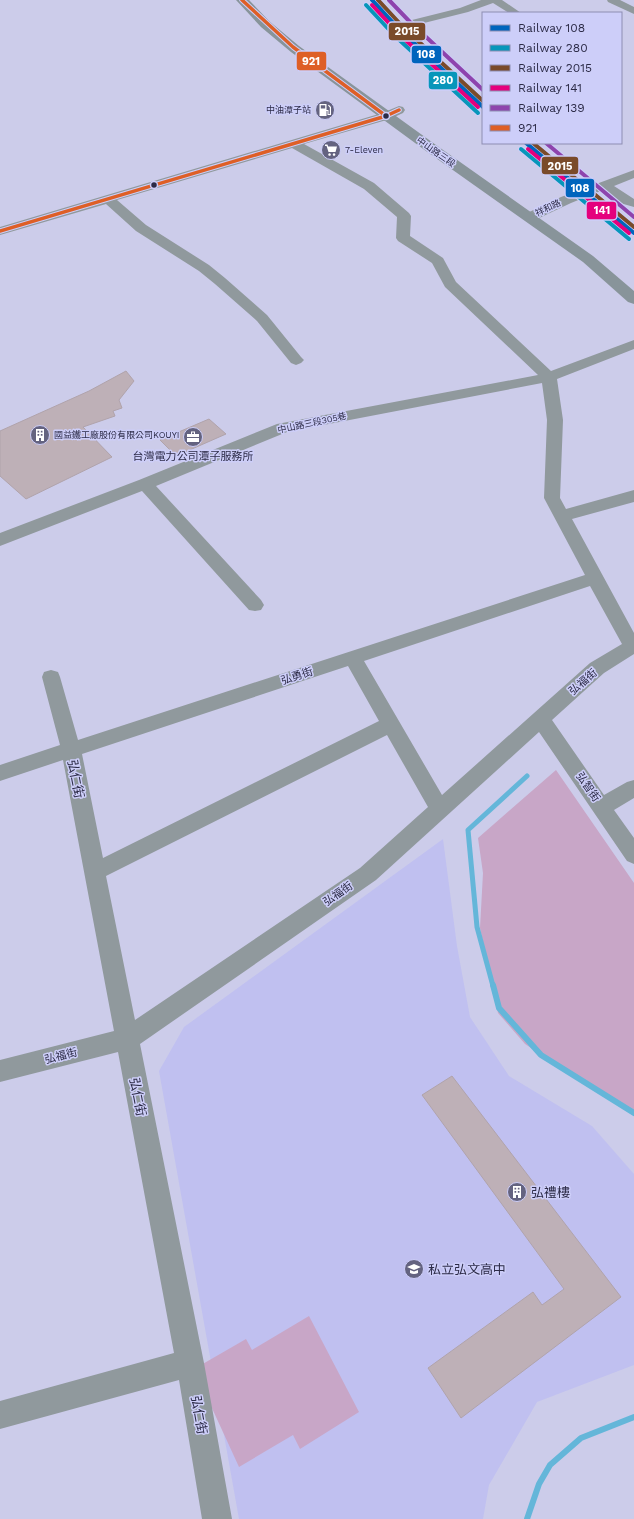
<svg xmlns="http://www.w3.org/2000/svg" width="634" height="1519" font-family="'Work Sans','Noto Sans TC',sans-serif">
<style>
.built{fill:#c0c0f0}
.green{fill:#c8a6c7}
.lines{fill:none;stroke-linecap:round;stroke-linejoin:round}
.stream-far1{stroke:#64b6d9;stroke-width:5}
.stream{stroke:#64b6d9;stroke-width:6}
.building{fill:#beb0b7;stroke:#b0a3ab}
.minor{fill:#90999d;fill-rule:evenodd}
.major{fill:#88949a;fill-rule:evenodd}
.bus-1-casing{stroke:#cdcef9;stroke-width:5.5}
.bus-1{stroke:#de5f26;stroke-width:3.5}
.rail-1-casing{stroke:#cdcef9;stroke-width:6}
.rail-2-casing{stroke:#cdcef9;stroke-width:6}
.rail-3-casing{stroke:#cdcef9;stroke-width:6}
.rail-4-casing{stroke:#cdcef9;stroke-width:6}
.rail-5-casing{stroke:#cdcef9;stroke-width:6}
.rail-1{stroke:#0065bd;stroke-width:4}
.rail-2{stroke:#0796ba;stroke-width:4}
.rail-3{stroke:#7a4b2a;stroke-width:4}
.rail-4{stroke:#e5007d;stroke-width:4}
.rail-5{stroke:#8e44ad;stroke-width:4}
.bus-dot{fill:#2c2b47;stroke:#cdcef9;stroke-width:1.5}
.labels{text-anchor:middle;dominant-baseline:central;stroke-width:3;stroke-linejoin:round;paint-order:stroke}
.far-poi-label{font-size:9px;fill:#2c2b47;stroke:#cdcef9;text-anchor:start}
.far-street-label{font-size:9px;fill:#2c2b47;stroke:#cdcef9}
.poi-label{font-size:11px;fill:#2c2b47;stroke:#cdcef9}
.street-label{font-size:11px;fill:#2c2b47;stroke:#cdcef9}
.near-street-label{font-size:13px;fill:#2c2b47;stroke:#cdcef9}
.near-poi-label{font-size:13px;fill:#2c2b47;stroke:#cdcef9;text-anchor:start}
.line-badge{stroke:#cdcef9;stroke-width:1.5}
.badge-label{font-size:11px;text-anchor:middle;font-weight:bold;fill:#fff}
</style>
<rect width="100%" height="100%" fill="#ccccea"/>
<path class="built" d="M443,839L457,946L470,1017L509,1076L592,1126L634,1174V1365L537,1402L489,1485L483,1519H239L159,1071L184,1027Z"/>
<g class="green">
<path d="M556,770L634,883V1116L525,1044L498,1013L480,928L483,873L478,838Z"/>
<path d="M309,1316L359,1412L300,1449L293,1435L239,1467L194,1369L246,1339L252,1350Z"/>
</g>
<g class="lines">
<path class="stream-far1" d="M493,986L477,927L468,830L527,776"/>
<g class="stream">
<path d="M493,985L499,1008L541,1055L634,1113"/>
<path d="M527,1519L539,1484L550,1465L581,1438L634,1417"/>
</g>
</g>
<g class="building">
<path d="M126,371L134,381L119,400L122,408L113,411L115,416L83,427L112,457L26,499L0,476V431L89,391Z"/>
<path d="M209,419L226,434L176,456L160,440Z"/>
<path d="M452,1076L621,1297L461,1418L428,1368L533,1292L542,1305L564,1289L422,1095Z"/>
</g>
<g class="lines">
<g class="minor">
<path d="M481,0H502L521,13H509L493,3L468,12L416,25L411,22L412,20L460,8Z"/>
<path d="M607,0H620L634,7V14L608,2Z"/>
<path d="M399,106L403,107L405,110L403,113L390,119L304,144L374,183L409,213L411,216L410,236L443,258L456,282L551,371L634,340V349L557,379L563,420L560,498L566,509L634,490V502L572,519L634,633V654L604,673L552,720L604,795L627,782L634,780V798L614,810L634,838V864L627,861L539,732L376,880L140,1044L204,1363L232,1519H202L179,1380L0,1429V1401L174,1353L118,1052L0,1082V1060L114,1031L63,760L0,781V765L60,745L42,677L44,672L51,670L58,672L60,677L78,740L585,575L544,498L547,420L542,383L287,432L156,486L261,600L264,605L261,610L255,611L249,610L142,491L0,546V533L139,480L277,424L538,375L445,287L432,263L398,241L396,238L397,217L364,189L292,148L117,200L146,225L209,265L225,278L267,315L301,357L304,360L301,363L296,365L291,363L257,321L215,284L199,271L136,231L106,204L0,235V227L382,113ZM590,586L622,644L590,663L442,795L364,661ZM348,666L379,721L103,858L82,754ZM387,735L428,807L360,868L135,1020L106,876Z"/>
<path d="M634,170V178L614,186L634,199V207L620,203L603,190L571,203L535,220H525L523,217L525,214L561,197Z"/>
</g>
<path class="major" d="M236,0H249L269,21L299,46L436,145L593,256L634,291V304L628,302L583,262L426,151L291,52L261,27Z"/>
<defs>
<g id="bus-1">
<path d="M242,0L293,47L386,116"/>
<path d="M0,231L386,116L399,110"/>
</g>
</defs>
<use href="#bus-1" class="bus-1-casing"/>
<use href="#bus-1" class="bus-1"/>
<defs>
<g id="rail-1">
<path d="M372,0L399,29L483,107"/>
<path d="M526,143L634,233"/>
</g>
<g id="rail-2">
<path d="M366,5L394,35L478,113"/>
<path d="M521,149L629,239"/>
</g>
<g id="rail-3">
<path d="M378,0L404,28L483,101"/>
<path d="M533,143L634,227"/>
</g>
<g id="rail-4">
<path d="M372,5L399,34L478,107"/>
<path d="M528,149L629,233"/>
</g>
<g id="rail-5">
<path d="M389,0L410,22L483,90"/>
<path d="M546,143L634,217"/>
</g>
</defs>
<use href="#rail-1" class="rail-1-casing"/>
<use href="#rail-2" class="rail-2-casing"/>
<use href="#rail-3" class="rail-3-casing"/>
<use href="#rail-4" class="rail-4-casing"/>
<use href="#rail-5" class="rail-5-casing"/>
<use href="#rail-1" class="rail-1"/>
<use href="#rail-2" class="rail-2"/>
<use href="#rail-3" class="rail-3"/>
<use href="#rail-4" class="rail-4"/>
<use href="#rail-5" class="rail-5"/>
</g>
<defs>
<symbol id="fuel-disc" viewBox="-11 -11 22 22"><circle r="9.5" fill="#646380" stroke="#cdcef9"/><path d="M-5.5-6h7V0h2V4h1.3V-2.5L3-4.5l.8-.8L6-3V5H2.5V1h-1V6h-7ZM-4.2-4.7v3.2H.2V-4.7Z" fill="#fff"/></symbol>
<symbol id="supermarket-disc" viewBox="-11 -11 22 22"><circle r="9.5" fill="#646380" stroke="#cdcef9"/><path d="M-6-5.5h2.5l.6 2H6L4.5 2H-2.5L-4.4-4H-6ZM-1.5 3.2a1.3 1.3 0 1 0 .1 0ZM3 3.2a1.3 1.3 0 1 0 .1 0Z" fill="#fff"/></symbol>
<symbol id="building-disc" viewBox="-11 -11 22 22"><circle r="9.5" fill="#646380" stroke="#cdcef9"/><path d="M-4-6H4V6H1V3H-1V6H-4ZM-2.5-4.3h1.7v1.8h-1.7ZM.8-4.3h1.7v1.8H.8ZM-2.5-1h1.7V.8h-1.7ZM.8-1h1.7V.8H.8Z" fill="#fff"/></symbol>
<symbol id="office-disc" viewBox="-11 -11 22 22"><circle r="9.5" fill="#646380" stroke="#cdcef9"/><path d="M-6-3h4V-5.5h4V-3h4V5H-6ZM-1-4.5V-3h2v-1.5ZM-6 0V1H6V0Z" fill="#fff"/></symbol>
<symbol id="school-disc" viewBox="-11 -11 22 22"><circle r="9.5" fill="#646380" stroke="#cdcef9"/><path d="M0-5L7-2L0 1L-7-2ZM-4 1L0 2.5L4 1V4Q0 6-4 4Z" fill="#fff"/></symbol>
</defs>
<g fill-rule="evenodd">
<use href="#fuel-disc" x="314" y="99" width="22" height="22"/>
<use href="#supermarket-disc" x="320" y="139" width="22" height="22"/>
<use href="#building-disc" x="29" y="424" width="22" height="22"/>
<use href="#office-disc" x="182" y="426" width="22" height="22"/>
<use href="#building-disc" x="506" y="1181" width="22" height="22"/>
<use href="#school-disc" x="403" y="1258" width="22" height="22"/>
</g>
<g class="bus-dot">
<circle cx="386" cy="116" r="3.5"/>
<circle cx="154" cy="185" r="3.5"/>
</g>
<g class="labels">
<g class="far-poi-label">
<text x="311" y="110" text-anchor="end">中油潭子站</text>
<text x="345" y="150">7-Eleven</text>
<text x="54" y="435">國益鐵工廠股份有限公司KOUYI</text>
</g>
<g class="far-street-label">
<text transform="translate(436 152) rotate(35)">中山路三段</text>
<text transform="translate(548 208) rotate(-25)">祥和路</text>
<text transform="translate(312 423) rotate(-12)">中山路三段305巷</text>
</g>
<g class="poi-label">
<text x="193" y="456">台灣電力公司潭子服務所</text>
</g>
<g class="street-label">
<text transform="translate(297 676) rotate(-18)">弘勇街</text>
<text transform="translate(583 682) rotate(-41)">弘福街</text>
<text transform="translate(588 787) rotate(55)">弘智街</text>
<text transform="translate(338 894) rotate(-35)">弘福街</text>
<text transform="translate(61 1056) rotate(-14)">弘福街</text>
</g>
<g class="near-street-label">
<text transform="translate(76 779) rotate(79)">弘仁街</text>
<text transform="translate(138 1097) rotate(79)">弘仁街</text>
<text transform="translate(199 1415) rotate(80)">弘仁街</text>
</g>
<g class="near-poi-label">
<text x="531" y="1192">弘禮樓</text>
<text x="428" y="1269">私立弘文高中</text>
</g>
</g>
<g class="line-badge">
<rect x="388" y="22" width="38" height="19" rx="4" fill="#7a4b2a"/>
<rect x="411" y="45" width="31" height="19" rx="4" fill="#0065bd"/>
<rect x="296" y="51" width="31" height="20" rx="4" fill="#de5f26"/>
<rect x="428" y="71" width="30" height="19" rx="4" fill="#0796ba"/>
<rect x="541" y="156" width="38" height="19" rx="4" fill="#7a4b2a"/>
<rect x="565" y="178" width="30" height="20" rx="4" fill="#0065bd"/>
<rect x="586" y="201" width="31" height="19" rx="4" fill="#e5007d"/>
</g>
<g class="badge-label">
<text x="407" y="35">2015</text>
<text x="426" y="58">108</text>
<text x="311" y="65">921</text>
<text x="443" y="84">280</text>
<text x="560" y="170">2015</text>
<text x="580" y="192">108</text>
<text x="602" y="214">141</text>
</g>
<rect x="482" y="12" width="140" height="132" fill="#cdcef9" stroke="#8d8db2"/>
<rect x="490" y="25" width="20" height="6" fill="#0065bd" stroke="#8d8db2"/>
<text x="518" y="32" font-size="12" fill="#2c2b47">Railway 108</text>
<rect x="490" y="45" width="20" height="6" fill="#0796ba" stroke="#8d8db2"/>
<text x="518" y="52" font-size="12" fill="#2c2b47">Railway 280</text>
<rect x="490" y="65" width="20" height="6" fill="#7a4b2a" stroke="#8d8db2"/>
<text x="518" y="72" font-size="12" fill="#2c2b47">Railway 2015</text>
<rect x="490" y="85" width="20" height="6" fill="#e5007d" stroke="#8d8db2"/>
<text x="518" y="92" font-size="12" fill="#2c2b47">Railway 141</text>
<rect x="490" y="105" width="20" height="6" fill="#8e44ad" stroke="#8d8db2"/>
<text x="518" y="112" font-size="12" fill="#2c2b47">Railway 139</text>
<rect x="490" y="125" width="20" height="6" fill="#de5f26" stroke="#8d8db2"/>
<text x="518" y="132" font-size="12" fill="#2c2b47">921</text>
</svg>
